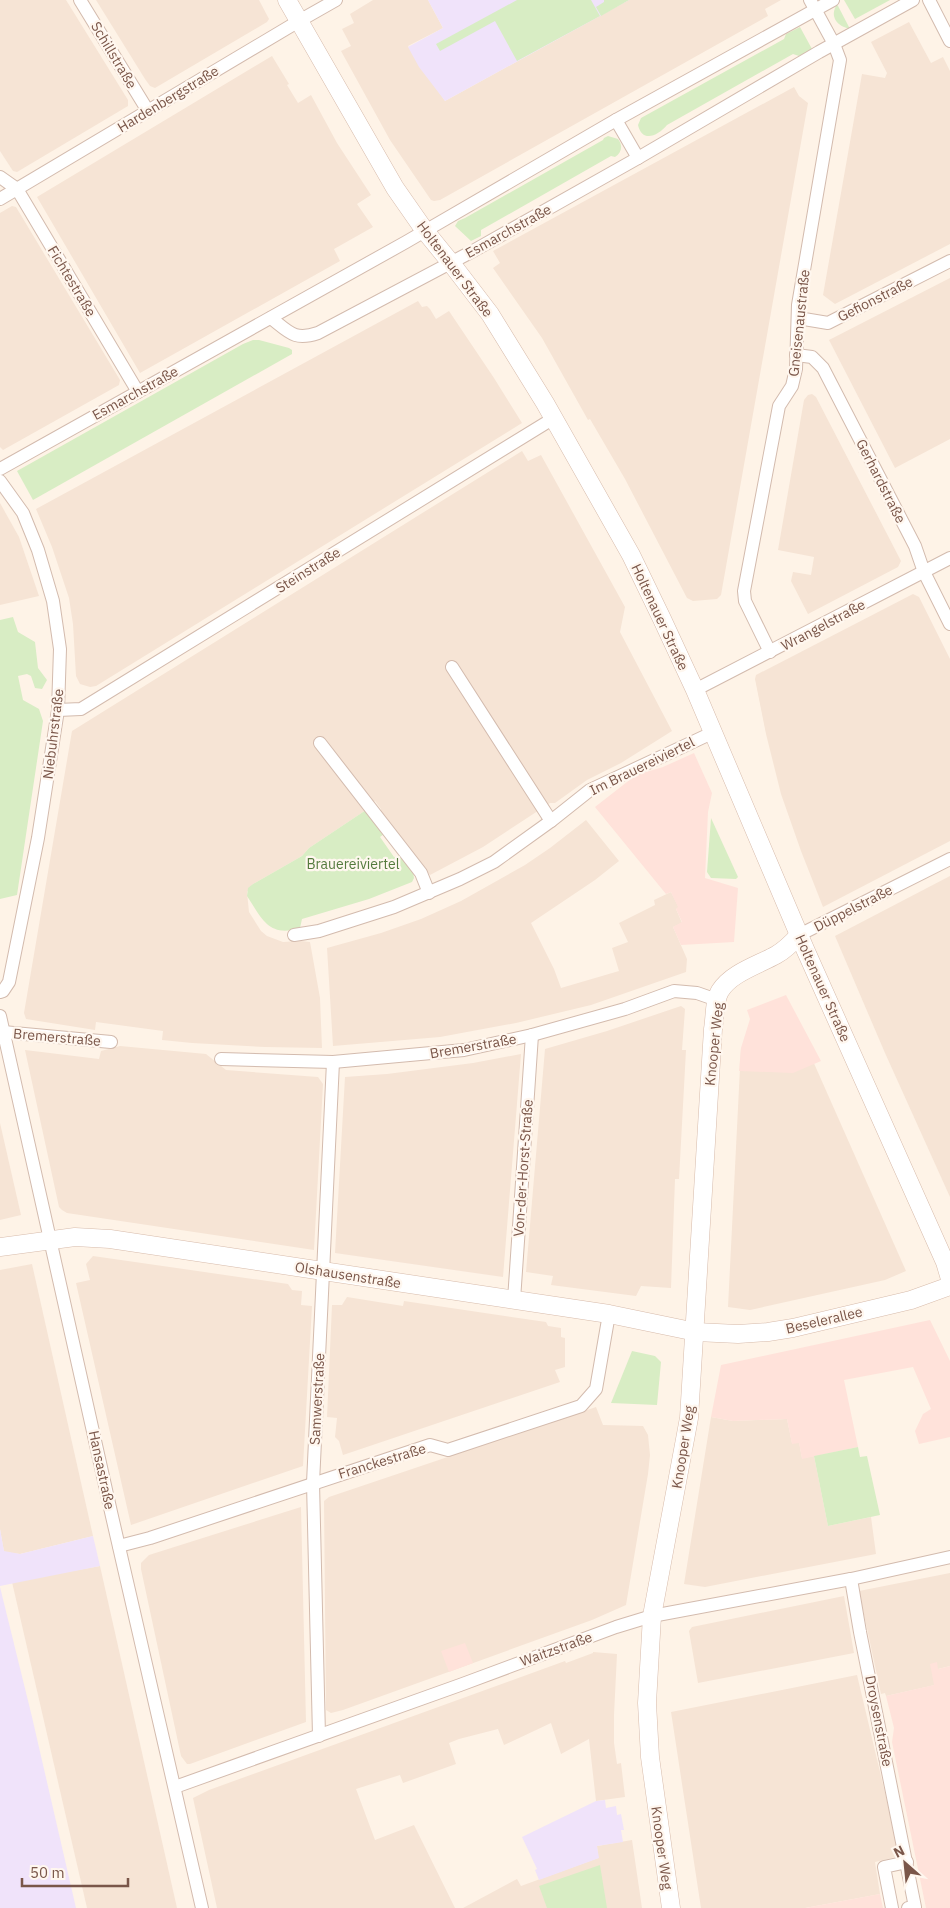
<svg xmlns="http://www.w3.org/2000/svg" width="950" height="1908" font-family="'IBM Plex Sans',sans-serif">
<style>
.residential{fill:#f6e4d5}
.commercial{fill:#ffe2da}
.education{fill:#f0e3fa}
.green{fill:#d8edc4}
.lines{fill:none;stroke-linecap:round;stroke-linejoin:round}
.street-casing{stroke:#d3bbae;stroke-width:14}
.secondary-casing{stroke:#d7bbab;stroke-width:19}
.street{stroke:#fff;stroke-width:12}
.secondary{stroke:#fff;stroke-width:18}
.labels{text-anchor:middle;dominant-baseline:central;stroke-width:4.5;stroke-linejoin:round;paint-order:stroke}
.street-label{font-size:14px;fill:#7a5649;stroke:#fff7ef}
.park-label{font-size:14px;fill:#547a3d;stroke:#fff7ef}
</style>
<rect width="100%" height="100%" fill="#fef3e7"/>
<g class="residential">
<path d="M0,0H66L128,100V106L17,172L13,171L0,151Z"/>
<path d="M96,0H259L269,19L267,22L155,88L150,86L145,79Z"/>
<path d="M373,0H428L443,28L408,46L445,101L629,0H781L765,9L768,16L440,200L434,201L431,200L390,140L341,51L351,46L342,29L354,23L350,14Z"/>
<path d="M909,22L931,63L943,57L950,71V244L835,304L823,295L862,74L885,78L887,73L871,42Z"/>
<path d="M272,56L289,84L287,85L298,103L311,95L337,143L371,195L357,204L373,227L334,249L340,261L140,373L37,197Z"/>
<path d="M794,87L799,96L808,103L721,595L717,599L693,601L687,598L625,479L590,419L588,420L542,338L493,268L500,263L493,251Z"/>
<path d="M12,206L16,207L120,380L119,385L3,450L0,447V213Z"/>
<path d="M950,278V439L895,468L829,340Z"/>
<path d="M418,301L422,307L427,306L430,309L436,319L449,311L494,378L522,423L96,686L90,687L80,684L76,676L73,624L69,598L52,547L36,509Z"/>
<path d="M812,394L816,397L901,561L898,567L808,614L791,581L793,572L811,575L814,557L778,550L804,400L808,395Z"/>
<path d="M522,451L528,461L541,455L625,607L620,632L672,731L621,763L587,780L555,803H550L483,847L430,875L381,813V809L375,801L366,810L309,848L302,856L253,884L247,892L249,912L261,931L267,936L283,942L301,941L310,942L320,998L322,1048L265,1047L192,1043L162,1040L163,1031L96,1022L95,1030L26,1019L24,1013L72,731Z"/>
<path d="M0,503L19,537L39,596L0,605Z"/>
<path d="M913,594L919,597L950,659V841L823,907L801,851L781,794L766,734L755,679L756,675Z"/>
<path d="M586,820L619,861L595,880L531,923L554,969L561,988L619,971L612,948L628,942L619,923L655,905L654,900L671,892L679,908L676,909L682,923L673,927L687,959L686,972L591,1005L516,1023L440,1037L333,1046L327,948L381,933L421,919L461,901L525,865L550,848Z"/>
<path d="M950,876V1197L885,1053L835,936Z"/>
<path d="M681,1006L685,1009L682,1050H686L679,1179H675L671,1288L641,1286L636,1296L551,1285L553,1276L526,1272L545,1049L607,1031Z"/>
<path d="M801,1034L906,1271L885,1280L750,1310L728,1307L741,1048Z"/>
<path d="M120,1046L206,1054L226,1070L318,1077L323,1084L314,1250L67,1213L62,1210L59,1207L25,1050L99,1059L101,1051Z"/>
<path d="M521,1054L503,1277L335,1253L345,1077L387,1074L473,1063Z"/>
<path d="M0,1123L21,1215L0,1220Z"/>
<path d="M93,1256L288,1284L292,1290L302,1291L301,1305L312,1306L303,1466L131,1525L76,1283L90,1280L86,1264Z"/>
<path d="M32,1264L93,1536L20,1554L4,1552L0,1529V1270Z"/>
<path d="M347,1297L403,1306L404,1301L546,1322L548,1326L561,1328V1337L565,1338V1367L555,1370L560,1382L343,1455L339,1441L335,1437L337,1418L327,1417L332,1305H342Z"/>
<path d="M596,1407L603,1425L643,1426L648,1435L650,1455L648,1474L626,1605L592,1620L343,1710L331,1713L326,1710L324,1501L329,1497Z"/>
<path d="M711,1417L733,1421L787,1419L792,1443L799,1442L802,1458L814,1456L828,1526L871,1517L876,1554L705,1587L684,1584Z"/>
<path d="M301,1507L306,1722L190,1764H187L181,1756L141,1569V1563L149,1555Z"/>
<path d="M100,1566L177,1908H87L12,1582Z"/>
<path d="M950,1573V1666L938,1669L935,1685L886,1696L885,1693L881,1694L859,1591Z"/>
<path d="M844,1596L854,1653L698,1683L689,1631L692,1627Z"/>
<path d="M593,1652L617,1654L614,1715V1743L617,1764L621,1763L625,1797L596,1801L589,1739L561,1754L551,1723L504,1745L498,1729L459,1739L449,1743L456,1764L403,1783L400,1775L356,1789L375,1840L414,1825L455,1908H217L193,1798L209,1790L565,1661L566,1663L593,1653Z"/>
<path d="M857,1675L900,1856L875,1862L880,1894L805,1908H701L671,1712Z"/>
<path d="M632,1840L642,1908H463L517,1879L521,1886L598,1858L597,1846Z"/>
</g>
<g class="commercial">
<path d="M694,753L712,793L708,812L705,878L738,888L734,942L681,945L673,927L682,922L676,909L678,907L671,892L666,894L595,807L636,775L663,767Z"/>
<path d="M786,995L821,1061L793,1073L739,1071L741,1048L750,1019L747,1010Z"/>
<path d="M930,1320L950,1361V1437L919,1444L915,1431L923,1414L931,1409L913,1367L844,1380L858,1447L802,1459L799,1443L792,1444L787,1419L733,1421L711,1417L721,1365Z"/>
<path d="M465,1643L473,1663L449,1672L441,1651Z"/>
<path d="M937,1662L938,1669L950,1666V1908H926L892,1742L894,1728L886,1696L934,1685L930,1664Z"/>
<path d="M880,1894L883,1908H805Z"/>
</g>
<g class="education">
<path d="M428,0H629L445,101L419,67L408,47L443,28Z"/>
<path d="M0,1529L4,1551L20,1554L93,1536L100,1566L0,1586Z"/>
<path d="M0,1587L32,1717L76,1908H0Z"/>
<path d="M605,1800L606,1808L616,1806L617,1815L621,1814L624,1830H621L623,1842L597,1846L599,1858L539,1880L535,1870L537,1869L522,1837L596,1801Z"/>
</g>
<g class="green">
<path d="M517,0H591L600,16L517,61L495,21L440,51L436,44Z"/>
<path d="M604,0H629L601,16L596,7L604,2Z"/>
<path d="M844,0H890L855,19Z"/>
<path d="M837,4L850,29C837,26 829,17 837,4Z"/>
<path d="M800,27L812,49L799,56L793,54L667,125C658,136 642,143 638,125L641,118L784,39L786,34Z"/>
<path d="M608,136L618,139C623,145 622,153 615,157L611,156L481,230V236L471,241L455,226L458,221L465,218L603,140L604,138Z"/>
<path d="M253,340H259L289,348L292,350V354L33,500L17,471L243,344Z"/>
<path d="M13,617L18,632L35,642L38,668L47,680L42,689L35,688L31,676L27,674L18,676L23,700L39,709L43,721L17,895L0,899V620Z"/>
<path d="M366,810L384,834L380,837L394,857L401,855L413,871L414,878L412,882L369,899L302,919L300,928C269,938 262,919 247,896L248,888L253,884L302,856L309,848Z"/>
<path d="M711,818L738,877L736,879L711,878L707,872Z"/>
<path d="M632,1351L655,1356L661,1362L657,1405L611,1403Z"/>
<path d="M858,1447L860,1457L867,1456L880,1515L828,1526L814,1456Z"/>
<path d="M600,1865L607,1908H547L539,1886Z"/>
</g>
<g class="lines">
<defs>
<g id="street">
<path d="M80,0L148,111"/>
<path d="M929,0L950,41"/>
<path d="M616,120L638,158"/>
<path d="M0,177L17,189L138,392"/>
<path d="M0,199L299,21L336,0"/>
<path d="M271,318C289,332 294,341 318,333L473,251L638,158L819,52L913,0"/>
<path d="M798,318L828,323L950,261"/>
<path d="M796,355L812,357L823,368L915,546L924,572L950,624"/>
<path d="M0,469L406,242L616,120L833,0"/>
<path d="M0,481L23,513L38,550L53,601L60,649L58,710L38,838L9,982L3,991L0,992"/>
<path d="M770,652L745,601L744,591L779,406L792,386L796,369L798,305L840,60L834,44L810,0"/>
<path d="M452,667L551,821"/>
<path d="M695,690L950,558"/>
<path d="M58,710L81,709L554,418"/>
<path d="M320,743L421,873L429,893"/>
<path d="M294,935L319,931L394,907L460,879L494,862L551,821L590,790L712,733"/>
<path d="M799,935L950,859"/>
<path d="M0,1016L111,1512L202,1908"/>
<path d="M3,1032L111,1042"/>
<path d="M221,1059L333,1062L464,1050L532,1035L625,1009L674,991L697,993L717,1000"/>
<path d="M514,1300L532,1035"/>
<path d="M119,1546L150,1538L430,1445L448,1450L581,1406L596,1389L609,1314"/>
<path d="M851,1579L860,1632L915,1907L908,1908"/>
<path d="M319,1736L313,1483L333,1062"/>
<path d="M175,1787L460,1685L616,1627L652,1616L851,1579L950,1557"/>
<path d="M892,1908L884,1867L907,1862"/>
</g>
<g id="secondary">
<path d="M287,0L395,188L425,231L451,263L490,314L545,403L631,555L662,619L695,690L805,949L945,1262L950,1279"/>
<path d="M0,1247L75,1237L110,1239L609,1314L696,1332L738,1334L768,1332L793,1328L911,1300L950,1286"/>
<path d="M671,1908L650,1757L647,1703L652,1616L689,1418L713,1029C715,1018 714,1001 720,991C731,973 758,965 776,955C785,950 792,943 799,935"/>
</g>
</defs>
<use href="#street" class="street-casing"/>
<use href="#secondary" class="secondary-casing"/>
<use href="#street" class="street"/>
<use href="#secondary" class="secondary"/>
</g>
<g class="labels">
<g class="street-label">
<text transform="translate(114 55) rotate(59)">Schillstraße</text>
<text transform="translate(168 99) rotate(-31)">Hardenbergstraße</text>
<text transform="translate(508 231) rotate(-29)">Esmarchstraße</text>
<text transform="translate(455 269) rotate(53)">Holtenauer Straße</text>
<text transform="translate(72 281) rotate(59)">Fichtestraße</text>
<text transform="translate(875 299) rotate(-27)">Gefionstraße</text>
<text transform="translate(799 323) rotate(-84)">Gneisenaustraße</text>
<text transform="translate(135 393) rotate(-29)">Esmarchstraße</text>
<text transform="translate(881 481) rotate(63)">Gerhardstraße</text>
<text transform="translate(308 570) rotate(-32)">Steinstraße</text>
<text transform="translate(660 617) rotate(65)">Holtenauer Straße</text>
<text transform="translate(823 625) rotate(-28)">Wrangelstraße</text>
<text transform="translate(53 734) rotate(-83)">Niebuhrstraße</text>
<text transform="translate(642 766) rotate(-26)">Im Brauereiviertel</text>
<text transform="translate(853 908) rotate(-27)">Düppelstraße</text>
<text transform="translate(823 988) rotate(66)">Holtenauer Straße</text>
<text transform="translate(57 1037) rotate(5)">Bremerstraße</text>
<text transform="translate(714 1044) rotate(-84)">Knooper Weg</text>
<text transform="translate(473 1046) rotate(-10)">Bremerstraße</text>
<text transform="translate(523 1168) rotate(-86)">Von-der-Horst-Straße</text>
<text transform="translate(348 1275) rotate(9)">Olshausenstraße</text>
<text transform="translate(824 1320) rotate(-13)">Beselerallee</text>
<text transform="translate(317 1399) rotate(-87)">Samwerstraße</text>
<text transform="translate(683 1447) rotate(-81)">Knooper Weg</text>
<text transform="translate(382 1461) rotate(-17)">Franckestraße</text>
<text transform="translate(102 1470) rotate(78)">Hansastraße</text>
<text transform="translate(556 1649) rotate(-20)">Waitzstraße</text>
<text transform="translate(879 1721) rotate(79)">Droysenstraße</text>
<text transform="translate(662 1848) rotate(82)">Knooper Weg</text>
</g>
<g class="park-label">
<text x="353" y="864">Brauereiviertel</text>
</g>
</g>
<g transform="translate(905 1863) rotate(333)" stroke="#fff7ef" stroke-width="4" paint-order="stroke">
<path d="M0-4L9 19L0 12L-9 19Z" fill="#7a5649"/>
<text y="-8" font-size="14" font-weight="bold" text-anchor="middle" fill="#7a5649">N</text>
</g>
<path d="M22 1878v8h106v-8" fill="none" stroke="#7a5649" stroke-width="2.5"/>
<text x="30" y="1878" font-size="15" fill="#7a5649" stroke="#fff7ef" stroke-width="4" paint-order="stroke">50 m</text>
</svg>
